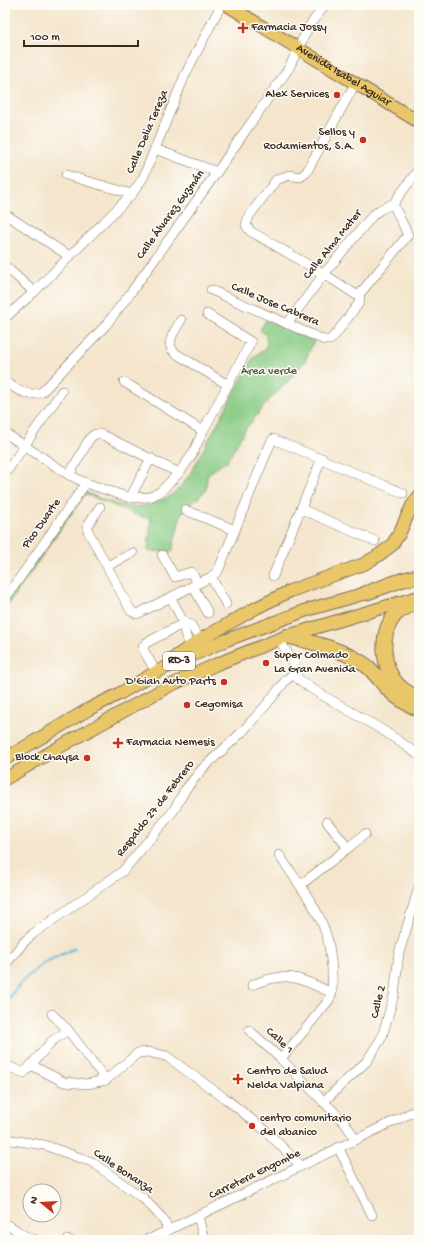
<svg xmlns="http://www.w3.org/2000/svg" width="424" height="1245" font-family="'Gochi Hand',sans-serif">
<style>
.green{fill:#88cb84;stroke:#627a51}
.lines{fill:none;stroke-linecap:round;stroke-linejoin:round}
.stream{stroke:#5fb8dc;stroke-width:2.5}
.minor-casing{stroke:#7c6b5b;stroke-width:10}
.major-casing{stroke:#7c6b5b;stroke-width:14}
.highway-casing{stroke:#7c6b5b;stroke-width:16}
.minor{stroke:#fff;stroke-width:9}
.major{stroke:#e9c769;stroke-width:12}
.highway{stroke:#e9c769;stroke-width:14}
.poi-dot{fill:#c8321e;stroke:#fdfcf7;stroke-width:1.5}
.labels{text-anchor:middle;dominant-baseline:central;stroke-width:3;stroke-linejoin:round;paint-order:stroke}
.shield{fill:#fdfcf7;stroke:#75695f;stroke-width:1}
.shield-label{font-size:11px;font-weight:bold;fill:#3b2a1e}
.poi-label{font-size:12px;fill:#3b2a1e;stroke:#fdfcf7;text-anchor:start}
.street-label{font-size:12px;fill:#3b2a1e;stroke:#fdfcf7}
.park-label{font-size:12px;fill:#525a3d;stroke:#fdfcf7}
</style>
<rect width="100%" height="100%" fill="#fdfcf7"/>
<filter id="ink" filterUnits="userSpaceOnUse"><feTurbulence type="fractalNoise" baseFrequency=".025" numOctaves="2"/><feDisplacementMap in="SourceGraphic" scale="8" xChannelSelector="R" yChannelSelector="G"/><feConvolveMatrix kernelMatrix="1 2 1 2 8 2 1 2 1" color-interpolation-filters="sRGB"/></filter>
<filter id="wash" filterUnits="userSpaceOnUse"><feTurbulence type="fractalNoise" baseFrequency=".012" numOctaves="4" result="noise"/><feDisplacementMap in="SourceGraphic" scale="16" xChannelSelector="R" yChannelSelector="G"/><feGaussianBlur stdDeviation="0.9" result="paint"/><feColorMatrix in="noise" values="0 0 0 0 0 0 0 0 0 0 0 0 0 0 0 0 0 1.4 0 .05"/><feComposite in="paint" operator="in"/></filter>
<g filter="url(#wash)">
<rect width="100%" height="100%" fill="#f4e5cc"/>
<path class="green" d="M266,320L314,341L305,361L286,384L269,400L245,430L227,461L209,473L207,478L206,490L181,514L172,552L148,551L151,518L142,517L85,494L5,609V603L83,491C95,496 108,502 121,505C142,510 167,502 181,486C184,482 187,478 190,474L253,358C261,350 269,351 266,336L260,330Z"/>
<g class="lines">
<path class="stream" d="M5,1003L22,981L44,963L75,948"/>
</g>
</g>
<g filter="url(#ink)">
<g class="lines">
<defs>
<g id="minor">
<path d="M355,84L306,173L300,177L289,175L276,180L249,216L246,225L250,231L324,274L358,296"/>
<path d="M155,149L217,172"/>
<path d="M66,175L132,194"/>
<path d="M5,214L69,256"/>
<path d="M5,266L34,292"/>
<path d="M211,290L324,340H330L335,335L359,303L360,299L358,296L408,235L393,204"/>
<path d="M5,318L34,292L132,194L143,178L185,75L221,5"/>
<path d="M181,320C175,331 164,343 175,353L228,385"/>
<path d="M287,324L324,274L373,215L381,209L393,204L419,169"/>
<path d="M5,382C17,389 28,398 42,392L106,325L132,291L217,172L289,68L308,28L325,5"/>
<path d="M124,382L203,431"/>
<path d="M5,433L69,475L86,483L130,498L150,497L160,492L179,473L192,455L203,431L251,342L207,314"/>
<path d="M5,474L62,391"/>
<path d="M69,475L90,438L95,434H101L179,473"/>
<path d="M130,498L151,458"/>
<path d="M100,507L88,525V531L131,611L137,614L211,577L218,571L271,442L273,439L403,493"/>
<path d="M301,509L375,541"/>
<path d="M185,510L235,530"/>
<path d="M162,555L175,577L191,572L198,583"/>
<path d="M107,566L133,553"/>
<path d="M273,576L322,458"/>
<path d="M211,577L226,604"/>
<path d="M193,586L208,613"/>
<path d="M171,598L184,623V629L189,647"/>
<path d="M5,599L86,483"/>
<path d="M279,639L294,664L297,678L312,689L384,731L419,755"/>
<path d="M156,672L144,651L143,647L146,643L184,623L191,625L200,640"/>
<path d="M327,822L348,848"/>
<path d="M279,855C295,879 318,907 326,934C330,945 331,958 332,970C332,981 334,990 329,1000L281,1059"/>
<path d="M302,889L303,883L348,848L365,834"/>
<path d="M5,965L24,942L34,933L123,871L174,810L185,790L203,768L242,732L267,704L286,680L296,672"/>
<path d="M252,985C288,970 299,978 332,993"/>
<path d="M52,1014L68,1030L106,1080"/>
<path d="M249,1030L281,1059L345,1123L356,1140"/>
<path d="M5,1065L24,1073L52,1041L68,1030"/>
<path d="M31,1065L64,1082L87,1084L106,1080L138,1053L148,1052L166,1056L226,1099L266,1131L301,1166"/>
<path d="M323,1102L367,1061L382,1037L394,995L399,953L419,887"/>
<path d="M5,1139L44,1145L92,1162L144,1199L162,1218L169,1230"/>
<path d="M338,1147L372,1215"/>
<path d="M198,1216L204,1240"/>
<path d="M5,1224C18,1229 21,1237 36,1240"/>
<path d="M68,1240H69"/>
<path d="M144,1240L152,1238L419,1109"/>
</g>
<g id="major">
<path id="s1" d="M227,5L419,122"/>
<path d="M174,658L200,640L256,608L290,591L364,564L379,555L392,545L399,534L412,506L419,496"/>
<path d="M5,759L89,709L119,694L156,672L224,641L307,610L366,593"/>
<path d="M5,779L63,745L167,687L217,664L287,636L415,598"/>
</g>
<g id="highway">
<path d="M366,593L402,580L419,576"/>
<path d="M419,601C411,605 401,609 395,615C379,634 382,668 398,685C404,691 411,695 419,698"/>
<path d="M287,636C313,643 347,650 368,667C372,670 376,676 380,680C391,694 402,703 419,709"/>
</g>
</defs>
<use href="#minor" class="minor-casing"/>
<use href="#major" class="major-casing"/>
<use href="#highway" class="highway-casing"/>
<use href="#minor" class="minor"/>
<use href="#major" class="major"/>
<use href="#highway" class="highway"/>
</g>
</g>
<g class="poi-dot">
<path d="M241 22h4v4h4v4h-4v4h-4v-4h-4v-4h4z"/>
<circle cx="337" cy="95" r="4"/>
<circle cx="363" cy="140" r="4"/>
<circle cx="266" cy="663" r="4"/>
<circle cx="224" cy="682" r="4"/>
<circle cx="187" cy="705" r="4"/>
<path d="M116 737h4v4h4v4h-4v4h-4v-4h-4v-4h4z"/>
<circle cx="87" cy="758" r="4"/>
<path d="M236 1073h4v4h4v4h-4v4h-4v-4h-4v-4h4z"/>
<circle cx="252" cy="1126" r="4"/>
</g>
<g class="labels">
<rect class="shield" x="163" y="652" width="32" height="18" rx="3"/>
<g class="shield-label">
<text x="179" y="661">RD-3</text>
</g>
<g class="poi-label">
<text x="251" y="28">Farmacia Jossy</text>
<text x="329" y="95" text-anchor="end">Alex Services</text>
<text x="355" y="133" text-anchor="end">Sellos y<tspan x="355" dy="14">Rodamientos, S.A.</tspan></text>
<text x="274" y="656">Super Colmado<tspan x="274" dy="14">La Gran Avenida</tspan></text>
<text x="216" y="682" text-anchor="end">D'Giah Auto Parts</text>
<text x="195" y="705">Cegomisa</text>
<text x="126" y="743">Farmacia Nemesis</text>
<text x="79" y="758" text-anchor="end">Block Chaysa</text>
<text x="247" y="1072">Centro de Salud<tspan x="247" dy="14">Nelda Valpiana</tspan></text>
<text x="260" y="1119">centro comunitario<tspan x="260" dy="14">del abanico</tspan></text>
</g>
<g class="street-label">
<text stroke="none"><textPath href="#s1" startOffset="136">Avenida Isabel Aguiar</textPath></text>
<text transform="translate(148 132) rotate(-67)">Calle Delia Tereza</text>
<text transform="translate(171 215) rotate(-54)">Calle Álvarez Guzmán</text>
<text transform="translate(333 245) rotate(-51)">Calle Alma Mater</text>
<text transform="translate(275 305) rotate(23)">Calle Jose Cabrera</text>
<text transform="translate(42 524) rotate(-55)">Pico Duarte</text>
<text transform="translate(156 809) rotate(-52)">Respaldo 27 de Febrero</text>
<text transform="translate(379 1002) rotate(-77)">Calle 2</text>
<text transform="translate(279 1041) rotate(43)">Calle 1</text>
<text transform="translate(123 1172) rotate(34)">Calle Bonanza</text>
<text transform="translate(255 1175) rotate(-26)">Carretera Engombe</text>
</g>
<g class="park-label">
<text x="269" y="372">Área verde</text>
</g>
</g>
<rect width="424" height="1245" fill="none" stroke="#fdfcf7" stroke-width="20"/>
<g transform="translate(42 1203) rotate(288)"><circle r="19" fill="#fdfcf7" stroke="#afa8a0"/>
<path d="M0-3L7 15L0 10L-7 15Z" fill="#c8321e"/>
<text y="-6" font-size="11" font-weight="bold" text-anchor="middle" fill="#3b2a1e">N</text>
</g>
<path d="M24 40v6h114v-6" fill="none" stroke="#3b2a1e" stroke-width="2"/>
<text x="30" y="40" font-size="12" fill="#3b2a1e" stroke="#fdfcf7" stroke-width="3" paint-order="stroke">100 m</text>
</svg>
